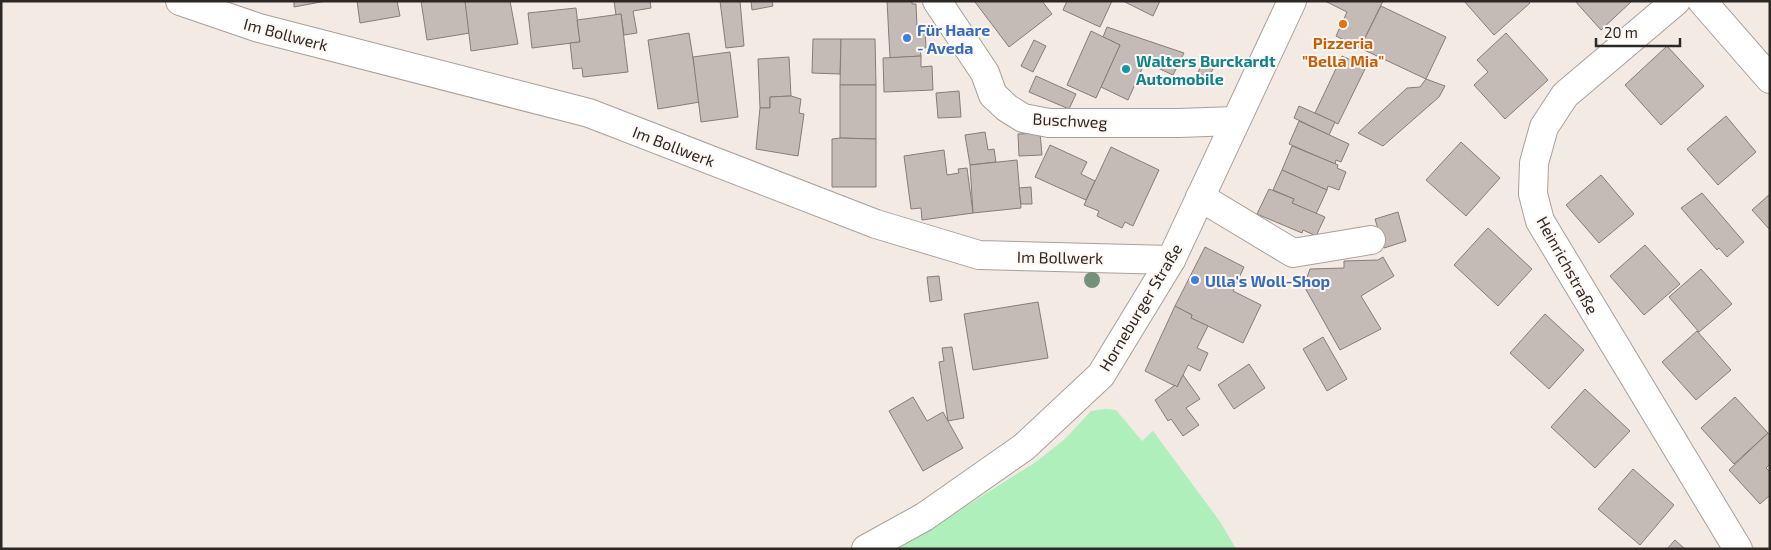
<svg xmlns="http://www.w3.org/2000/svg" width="1771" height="550" font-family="'Exo 2',sans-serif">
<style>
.green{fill:#aeefbb}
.building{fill:#c4bbb6;stroke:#867d79}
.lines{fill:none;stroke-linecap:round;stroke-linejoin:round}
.minor-casing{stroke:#a8a09a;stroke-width:30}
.minor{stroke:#fff;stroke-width:28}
.tree{fill:#76917a}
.food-dot{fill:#e8710a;stroke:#fff7f3;stroke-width:2}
.shop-dot{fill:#3f7fe0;stroke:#fff7f3;stroke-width:2}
.culture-dot{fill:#0f9aa8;stroke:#fff7f3;stroke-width:2}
.labels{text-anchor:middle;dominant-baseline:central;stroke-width:4;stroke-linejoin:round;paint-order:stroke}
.shop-label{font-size:16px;font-weight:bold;fill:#366cbe;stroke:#fff7f3;text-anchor:start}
.street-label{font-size:16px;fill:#2b2826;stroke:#fff7f3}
.food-label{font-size:16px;font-weight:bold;fill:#c56008;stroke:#fff7f3}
.culture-label{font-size:16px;font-weight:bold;fill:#0d838f;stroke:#fff7f3;text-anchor:start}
</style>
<rect width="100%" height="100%" fill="#f3eae4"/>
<path class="green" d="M1106,409L1116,410L1142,441L1153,431L1221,523L1236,549H892L925,532L1036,462L1066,438L1091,411Z"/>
<g class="building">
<path d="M294,1H326L294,7Z"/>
<path d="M357,1H397L400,16L360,23Z"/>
<path d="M421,1H465L470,33L427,40Z"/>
<path d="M465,1H510L518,44L471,51Z"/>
<path d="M614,1H650L651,8L633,11L637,33L624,35L621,14L616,15Z"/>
<path d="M720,1H740L744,46L726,48Z"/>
<path d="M751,1H772L773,6L752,10Z"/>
<path d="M887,1H912V4H916L917,27H925L926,48H920L921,56L890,58Z"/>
<path d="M976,1H1042L1052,14L1009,47L975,2Z"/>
<path d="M1067,1H1112L1100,27L1063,10Z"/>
<path d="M1123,1H1160L1153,16Z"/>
<path d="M1325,1H1383L1360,48L1336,36L1347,12Z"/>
<path d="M1464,1H1528L1530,3L1494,35Z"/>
<path d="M1575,1H1632L1601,30Z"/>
<path d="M1381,6L1446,37L1426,79L1360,48Z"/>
<path d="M576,8L580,42L532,48L528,13Z"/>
<path d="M621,14L628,72L583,77L582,68L573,69L570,43L580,42L577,20Z"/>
<path d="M1107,27L1184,53L1173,75L1145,62L1128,100L1101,87L1120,45L1103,37Z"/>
<path d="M1091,31L1120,45L1096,98L1067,85Z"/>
<path d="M689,33L700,102L658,109L648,40Z"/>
<path d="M1506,33L1548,80L1505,119L1474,85L1488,72L1477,60Z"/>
<path d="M813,39H841L840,74L812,73Z"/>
<path d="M841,39H875L876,85H840Z"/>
<path d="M1034,40L1046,46L1033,72L1021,66Z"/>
<path d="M1667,46L1704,86L1661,125L1625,85Z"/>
<path d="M730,52L738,117L701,122L693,57Z"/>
<path d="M1206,55L1217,60L1205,86L1194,81Z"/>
<path d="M921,56V67L932,66L933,90L884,92L883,58Z"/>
<path d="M1342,56L1366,67L1338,124L1315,113Z"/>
<path d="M789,57L791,96L770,97V108H760L758,59Z"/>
<path d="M1036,76L1076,94L1069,109L1029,92Z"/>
<path d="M1426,79L1445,86L1439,97L1383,146L1358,133L1407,88L1420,87Z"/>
<path d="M840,85H876V139L840,138Z"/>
<path d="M959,91L961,117L938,118L936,93Z"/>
<path d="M791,96L801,99L799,113L804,114L798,156L756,149L760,108H770V97Z"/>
<path d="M1299,106L1335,122L1329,135L1294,118Z"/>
<path d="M1726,116L1756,152L1718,185L1687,149Z"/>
<path d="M1299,121L1349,144L1341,162L1336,160L1335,164L1289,144Z"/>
<path d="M985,132L988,150L994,149L996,162L970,165L965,135Z"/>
<path d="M1040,133L1042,155L1019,156L1018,134Z"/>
<path d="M840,138L876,139V187H832V139Z"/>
<path d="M1461,142L1500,178L1466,216L1426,180Z"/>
<path d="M1050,145L1087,162L1081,174L1095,181L1086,200L1035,177Z"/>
<path d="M1292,146L1338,165L1337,168L1346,172L1339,190L1328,186L1327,190L1282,170Z"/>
<path d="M1111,147L1159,170L1133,226L1125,222L1122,228L1097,216L1099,211L1084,205Z"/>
<path d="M944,150L947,175L959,173L958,169L967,168L973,213L922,220L921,208L911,209L904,156Z"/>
<path d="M1017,160L1021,208L973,213L970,165Z"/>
<path d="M1282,170L1327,190L1316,214L1292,203L1294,199L1273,190Z"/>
<path d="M1601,175L1634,214L1599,243L1566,205Z"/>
<path d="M1031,187L1032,204H1021L1019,188Z"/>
<path d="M1269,189L1294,199L1292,203L1325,217L1316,236L1303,230L1302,233L1257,214Z"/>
<path d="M1702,193L1744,242L1727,257L1719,248L1717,250L1681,208Z"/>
<path d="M1770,194V230L1752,210Z"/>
<path d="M1398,212L1406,241L1384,248L1375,219Z"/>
<path d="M1488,228L1532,269L1498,306L1454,265Z"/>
<path d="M1645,245L1680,284L1644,315L1610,276Z"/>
<path d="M1205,247L1244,267L1233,291L1261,305L1243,343L1191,318L1192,315L1175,306Z"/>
<path d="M1383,257L1394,276L1361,296L1381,329L1340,350L1304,286L1310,269L1344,268V261L1378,260Z"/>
<path d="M1701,269L1732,304L1699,332L1669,297Z"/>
<path d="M939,276L942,300L930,302L927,277Z"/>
<path d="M1038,302L1048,358L973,370L964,314Z"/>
<path d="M1175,306L1192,315L1191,318L1208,326L1197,348L1208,353L1200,371L1188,365L1177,387L1145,371Z"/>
<path d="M1545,314L1584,350L1549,389L1510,353Z"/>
<path d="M1697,331L1731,370L1696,400L1662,362Z"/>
<path d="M1323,337L1347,379L1327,391L1303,349Z"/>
<path d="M952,347L964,418L948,421L939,362L944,361L942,348Z"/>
<path d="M1249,364L1265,388L1234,409L1218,385Z"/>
<path d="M1183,375L1200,399L1186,408L1199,425L1183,436L1171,419L1168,421L1155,400L1175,385L1177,387Z"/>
<path d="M1585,389L1630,431L1595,468L1551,427Z"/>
<path d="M913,397L927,421L943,412L963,448L923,471L889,411Z"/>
<path d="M1735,397L1768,433L1734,464L1701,428Z"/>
<path d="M1768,433L1770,435V464L1766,468L1770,472V495L1760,504L1729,470Z"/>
<path d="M1633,469L1674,505L1640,545L1598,509Z"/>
<path d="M1675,540L1685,549H1667Z"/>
</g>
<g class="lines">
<defs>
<g id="minor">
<path d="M180,1L259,28L589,113L876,224L979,255L1171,260"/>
<path d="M937,1L985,73L993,95L1007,108L1023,118L1049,123H1179L1235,121"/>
<path d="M1676,1L1565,95L1544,127L1534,163L1533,194L1540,221L1738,549"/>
<path d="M1702,1L1770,79"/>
<path d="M1200,197L1293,253L1371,240"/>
<path d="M866,549L924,517L1024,447L1101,375L1171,260L1292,1"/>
</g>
</defs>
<use href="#minor" class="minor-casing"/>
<use href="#minor" class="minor"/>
</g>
<circle class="tree" cx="1092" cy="280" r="8"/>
<circle class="food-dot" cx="1343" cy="24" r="5"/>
<g class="shop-dot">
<circle cx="907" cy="38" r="5"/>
<circle cx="1195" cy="280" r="5"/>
</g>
<circle class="culture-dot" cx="1126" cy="69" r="5"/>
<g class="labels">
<g class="shop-label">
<text x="917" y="29">Für Haare<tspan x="917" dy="18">- Aveda</tspan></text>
<text x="1205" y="280">Ulla's Woll-Shop</text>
</g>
<g class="street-label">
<text transform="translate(286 34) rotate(15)">Im Bollwerk</text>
<text transform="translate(1070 120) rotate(3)">Buschweg</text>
<text transform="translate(674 146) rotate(21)">Im Bollwerk</text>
<text transform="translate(1060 257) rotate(1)">Im Bollwerk</text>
<text transform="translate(1568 265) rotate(61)">Heinrichstraße</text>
<text transform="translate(1140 307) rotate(-59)">Horneburger Straße</text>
</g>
<g class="food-label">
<text x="1343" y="42">Pizzeria<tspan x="1343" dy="18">"Bella Mia"</tspan></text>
</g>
<g class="culture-label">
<text x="1136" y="60">Walters Burckardt<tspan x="1136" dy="18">Automobile</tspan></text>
</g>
</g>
<rect width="1771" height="550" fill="none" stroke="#2b2826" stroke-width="5"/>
<path d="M1596 38v8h84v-8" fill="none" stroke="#2b2826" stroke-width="2.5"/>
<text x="1604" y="38" font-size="15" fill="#2b2826" stroke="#fff7f3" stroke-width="4" paint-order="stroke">20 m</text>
</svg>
